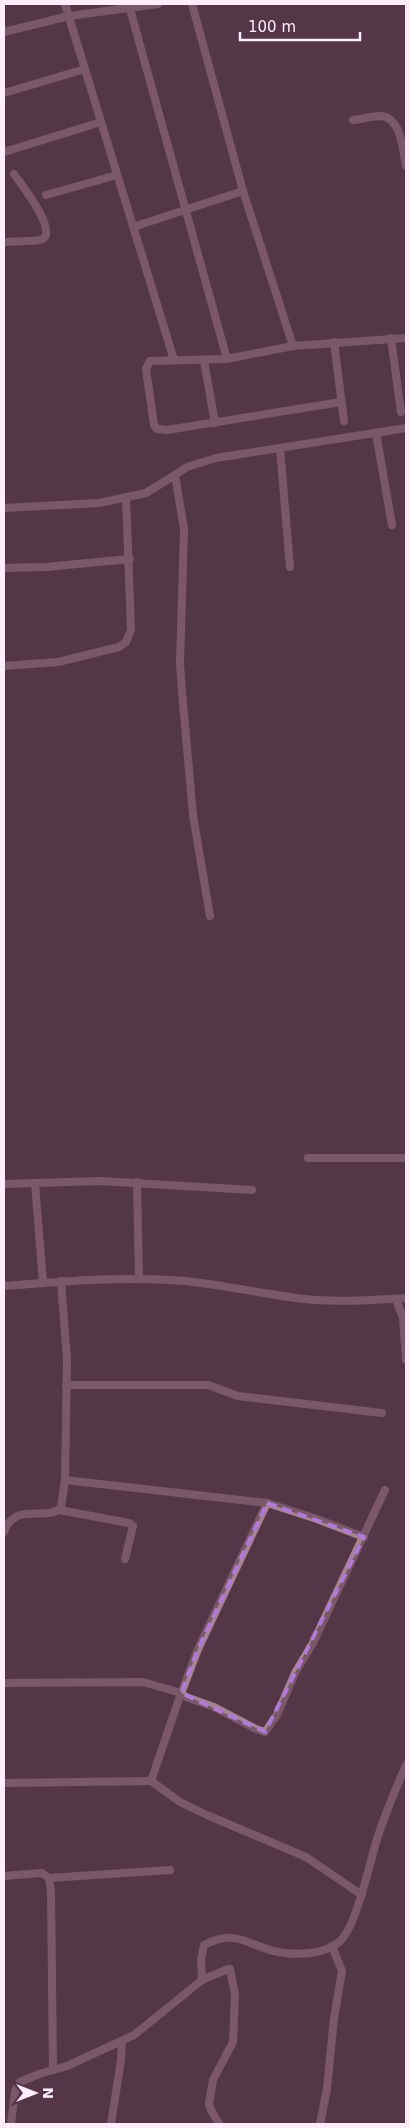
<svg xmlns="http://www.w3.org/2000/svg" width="410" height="2128" font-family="'DejaVu Sans',sans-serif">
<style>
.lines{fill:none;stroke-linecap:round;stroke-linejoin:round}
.street{stroke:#a68295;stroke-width:8}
.marked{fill:none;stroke:#b07ad5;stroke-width:4;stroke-dasharray:10 6;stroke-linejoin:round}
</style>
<rect width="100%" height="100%" fill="#553647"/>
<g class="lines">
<g class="street">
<path d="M65,4L174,360"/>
<path d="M192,4L243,191L293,346"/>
<path d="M130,9L227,359L293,346L406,338"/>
<path d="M4,32L69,16L158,4"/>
<path d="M4,93L85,69"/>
<path d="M353,120C362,119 372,116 381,116C401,117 403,151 406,166"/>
<path d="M4,152L101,122"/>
<path d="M46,195L117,175"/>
<path d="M133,227L243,191"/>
<path d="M4,242C12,241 38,242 43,239C57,229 21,184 14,174"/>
<path d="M391,338L401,412"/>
<path d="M334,342L344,421"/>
<path d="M227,359L150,361L146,369L154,425L157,429L167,430L341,402"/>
<path d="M204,361L215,423"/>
<path d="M376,433L392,525"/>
<path d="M280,448L290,567"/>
<path d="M4,508L99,503L146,493L175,475"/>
<path d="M4,568L46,567L130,559"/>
<path d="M4,666L58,662L119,647L126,642L131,630L126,497"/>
<path d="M210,916L193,815L182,692L180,664L184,529L175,475L187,467L216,458L406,428"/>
<path d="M308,1158H406"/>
<path d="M137,1182L139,1279"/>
<path d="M35,1183L43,1283"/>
<path d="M4,1184L100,1181L252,1190"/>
<path d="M4,1286C65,1281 125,1276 186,1281C223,1285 259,1293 296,1298C333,1303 369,1300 406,1298"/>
<path d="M396,1299L403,1318L406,1360"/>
<path d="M66,1385H208L238,1396L382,1413"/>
<path d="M65,1480L267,1503L314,1518L364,1537"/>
<path d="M267,1503L198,1649L179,1699L151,1781L180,1802L207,1815L306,1857L362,1895"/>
<path d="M59,1510L129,1523L133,1526L125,1559"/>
<path d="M4,1532C14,1500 49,1523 61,1507L65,1480L67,1360L61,1281"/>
<path d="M4,1683L143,1682L181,1693L186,1697L214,1707L256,1729L265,1732L277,1715L295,1673L313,1643L385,1490"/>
<path d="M4,1783L151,1781"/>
<path d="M4,1876L42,1873L49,1878L51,1891L53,2070"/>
<path d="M49,1878L170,1870"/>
<path d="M202,1980L201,1959L204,1945C240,1926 251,1950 284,1953C300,1955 325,1954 339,1942C357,1927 370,1860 378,1836C386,1812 396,1788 406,1765"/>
<path d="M11,2124L15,2091L20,2082L39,2074L67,2066L134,2035L202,1980L228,1969H230L235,1995L233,2042L213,2080L209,2103L210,2108L219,2124"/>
<path d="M111,2124L121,2060L122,2041"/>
<path d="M320,2124L327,2089L334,2018L342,1971L332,1946"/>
</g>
</g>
<path d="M0 0H410V2128H0ZM267,1503L364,1537L265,1732L181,1693L198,1649Z" fill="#553647" fill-opacity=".55" fill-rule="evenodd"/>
<path class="marked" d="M267,1503L364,1537L265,1732L181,1693L198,1649Z"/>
<rect width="410" height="2128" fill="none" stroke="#ffeef7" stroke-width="10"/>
<g transform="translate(35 2093) rotate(90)" stroke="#553647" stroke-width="4" paint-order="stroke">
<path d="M0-4L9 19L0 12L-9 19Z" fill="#ffeef7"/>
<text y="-8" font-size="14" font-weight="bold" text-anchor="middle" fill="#ffeef7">N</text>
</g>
<path d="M240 32v8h120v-8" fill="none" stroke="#ffeef7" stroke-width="2.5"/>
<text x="248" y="32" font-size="15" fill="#ffeef7" stroke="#553647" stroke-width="4" paint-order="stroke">100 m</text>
</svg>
